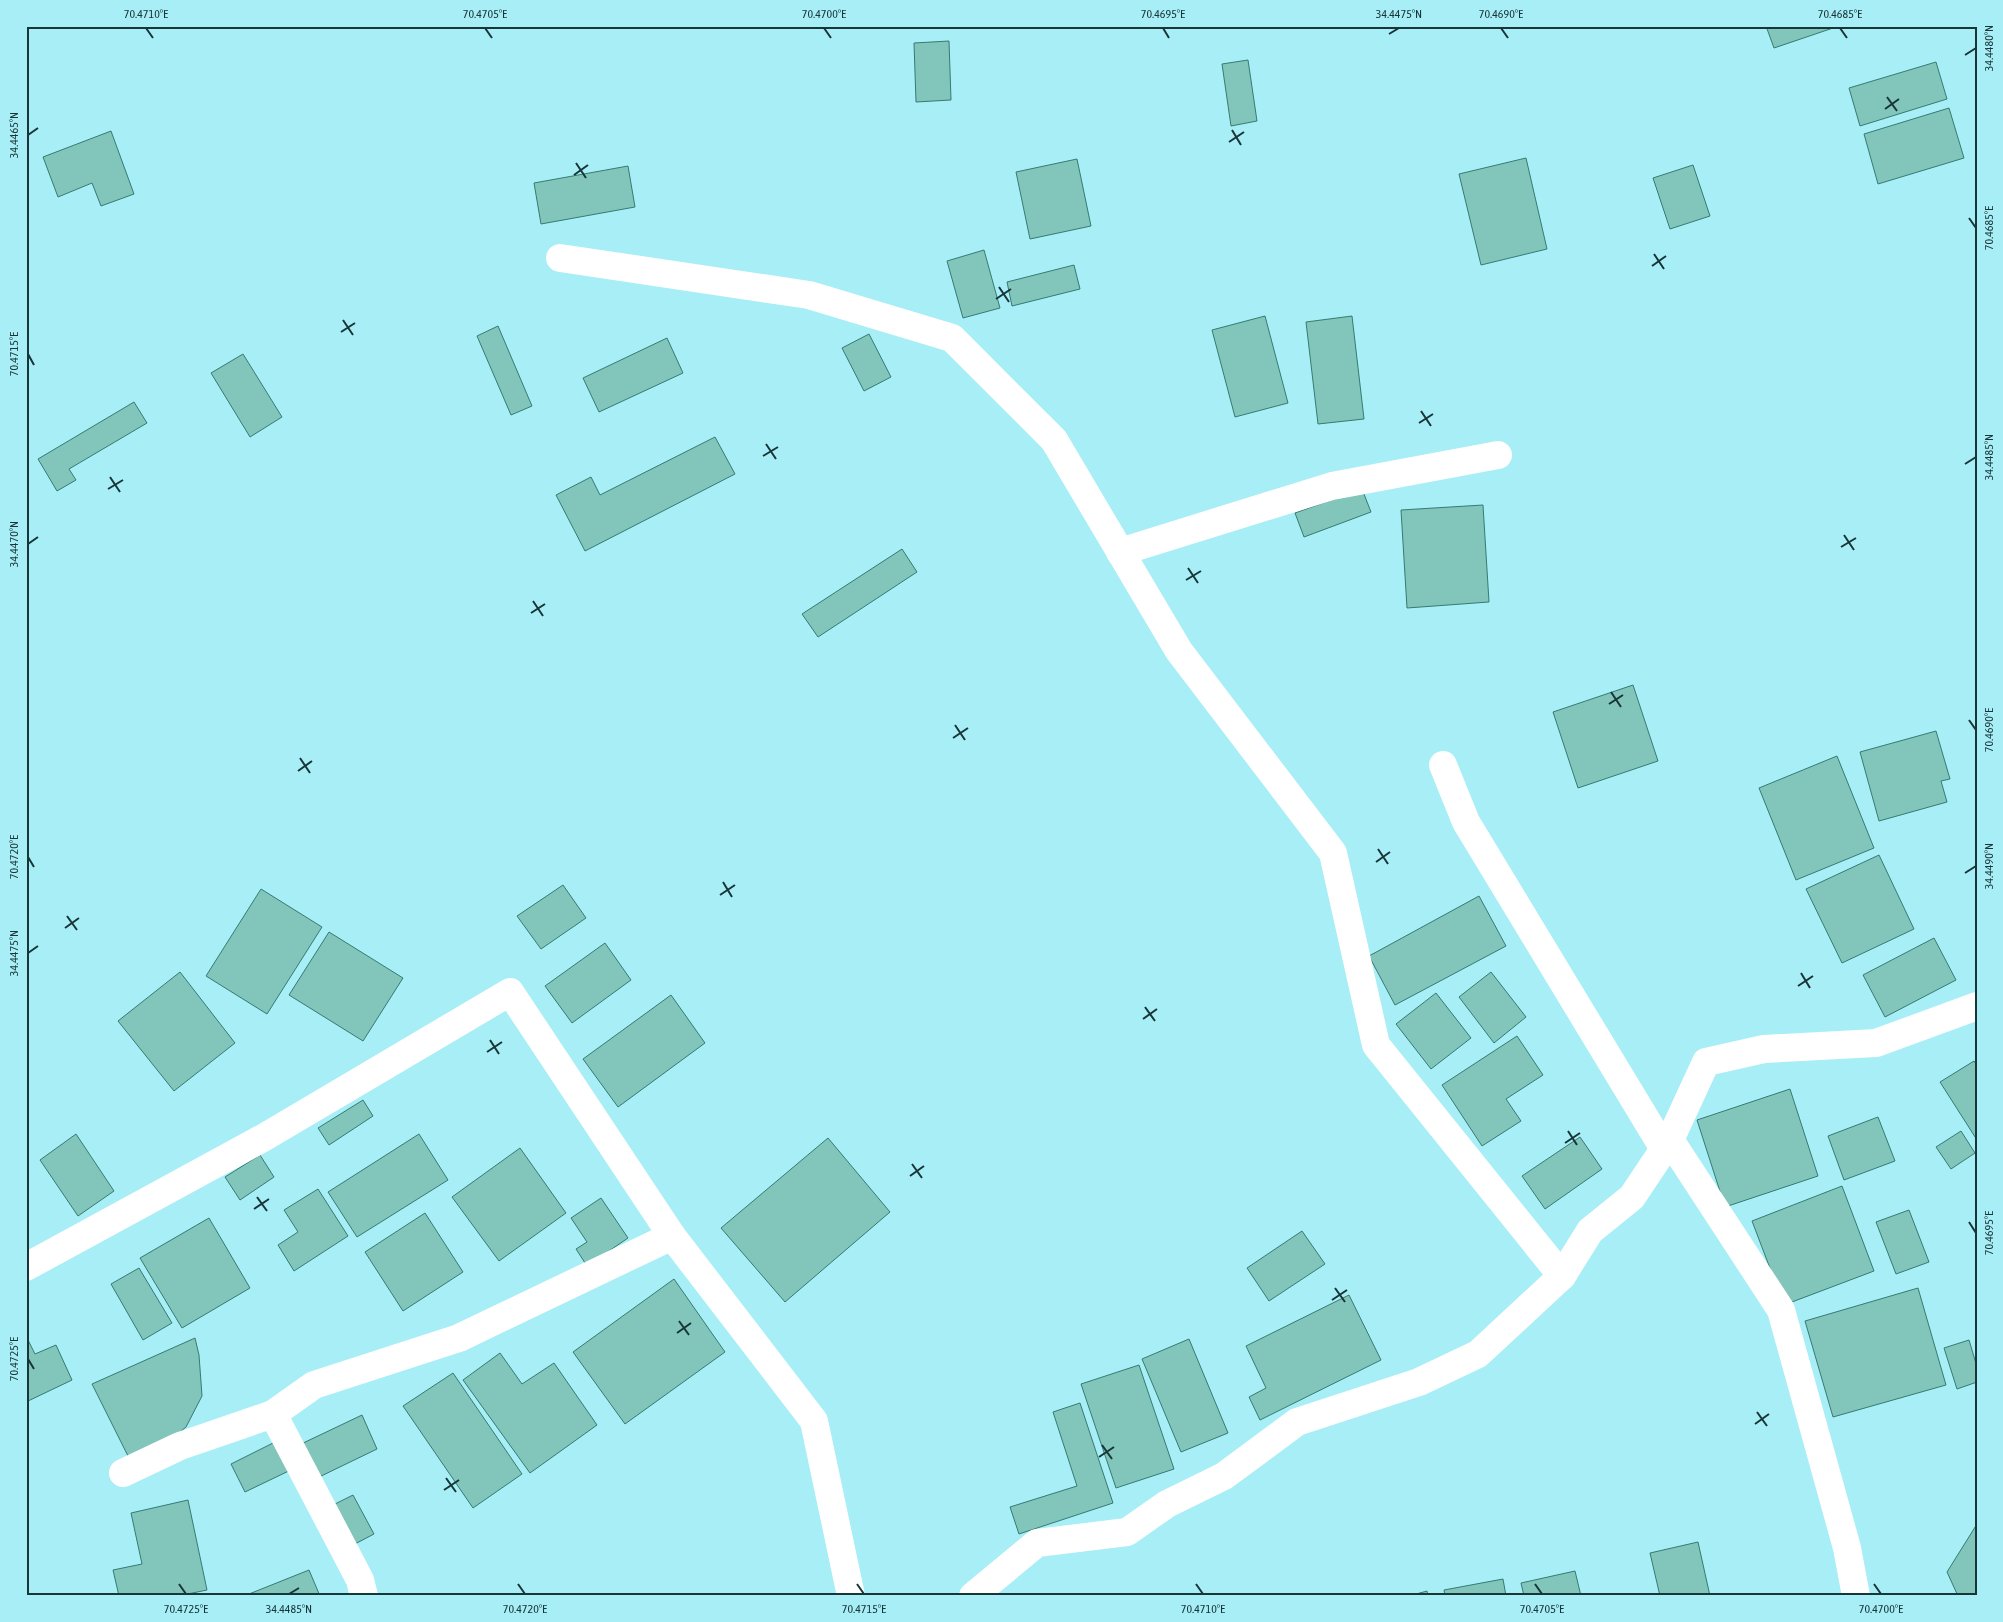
<svg xmlns="http://www.w3.org/2000/svg" width="2003" height="1622" font-family="'Asap Condensed',sans-serif">
<style>
.building{fill:#81c5bb;stroke:#367b73}
.lines{fill:none;stroke-linecap:round;stroke-linejoin:round}
.minor{stroke:#fff;stroke-width:28}
.ticks{fill:none;stroke:#183538;stroke-width:2}
.neatline{fill:none;stroke:#183538;stroke-width:2}
.ticks-label{font-size:12px;text-anchor:middle;fill:#183538}
</style>
<rect width="100%" height="100%" fill="#a7eef6"/>
<g class="building">
<path d="M1766,26H1839L1774,48Z"/>
<path d="M949,41L951,100L916,102L914,43Z"/>
<path d="M1248,60L1257,121L1231,126L1222,64Z"/>
<path d="M1936,62L1947,99L1860,126L1849,88Z"/>
<path d="M1949,108L1964,158L1878,184L1864,134Z"/>
<path d="M111,131L134,194L101,206L92,183L58,197L43,157Z"/>
<path d="M1526,158L1547,249L1481,265L1459,174Z"/>
<path d="M1077,159L1091,226L1030,239L1016,172Z"/>
<path d="M1693,165L1710,216L1670,229L1653,178Z"/>
<path d="M628,166L635,207L541,224L534,183Z"/>
<path d="M984,250L1000,308L963,318L947,261Z"/>
<path d="M1074,265L1080,289L1012,306L1007,282Z"/>
<path d="M1265,316L1288,403L1235,417L1212,330Z"/>
<path d="M1352,316L1364,419L1318,424L1306,322Z"/>
<path d="M498,326L532,406L511,415L477,336Z"/>
<path d="M869,334L891,377L864,391L842,348Z"/>
<path d="M667,338L683,373L599,412L583,378Z"/>
<path d="M243,354L282,417L250,437L211,373Z"/>
<path d="M134,402L147,423L69,469L76,480L57,491L38,459Z"/>
<path d="M715,437L735,474L585,551L556,495L591,477L600,495Z"/>
<path d="M1362,489L1371,512L1304,537L1295,513Z"/>
<path d="M1483,505L1489,602L1407,608L1401,510Z"/>
<path d="M902,549L917,572L818,637L802,614Z"/>
<path d="M1633,685L1658,761L1578,788L1553,712Z"/>
<path d="M1936,731L1950,779L1941,781L1947,802L1879,821L1860,752Z"/>
<path d="M1837,756L1874,848L1796,880L1759,788Z"/>
<path d="M1879,855L1914,929L1842,963L1806,889Z"/>
<path d="M563,885L586,918L541,949L517,916Z"/>
<path d="M261,889L322,927L267,1014L206,976Z"/>
<path d="M1479,896L1506,946L1395,1005L1369,956Z"/>
<path d="M329,932L403,978L363,1041L289,995Z"/>
<path d="M1934,938L1956,980L1885,1017L1863,975Z"/>
<path d="M605,943L631,980L572,1023L545,986Z"/>
<path d="M180,972L235,1043L174,1091L118,1021Z"/>
<path d="M1491,972L1526,1017L1494,1043L1459,997Z"/>
<path d="M1436,993L1471,1038L1431,1069L1396,1024Z"/>
<path d="M671,995L705,1043L618,1107L583,1059Z"/>
<path d="M1517,1036L1543,1075L1506,1099L1521,1121L1482,1146L1442,1085Z"/>
<path d="M1974,1061L1977,1066V1140L1940,1082Z"/>
<path d="M1790,1089L1818,1176L1725,1207L1697,1120Z"/>
<path d="M363,1100L373,1116L329,1145L318,1128Z"/>
<path d="M1878,1117L1895,1161L1844,1180L1828,1136Z"/>
<path d="M1961,1131L1975,1153L1951,1169L1936,1147Z"/>
<path d="M76,1134L114,1191L78,1216L40,1160Z"/>
<path d="M419,1134L448,1180L357,1237L328,1192Z"/>
<path d="M1580,1137L1602,1169L1545,1209L1522,1176Z"/>
<path d="M828,1138L890,1212L785,1302L721,1228Z"/>
<path d="M520,1148L566,1213L499,1261L452,1197Z"/>
<path d="M260,1155L274,1177L240,1200L225,1177Z"/>
<path d="M1842,1186L1874,1271L1784,1305L1752,1221Z"/>
<path d="M318,1189L348,1236L294,1271L278,1245L298,1232L284,1210Z"/>
<path d="M601,1198L628,1238L587,1266L576,1249L587,1242L571,1218Z"/>
<path d="M1909,1210L1929,1262L1896,1274L1876,1222Z"/>
<path d="M425,1213L463,1272L403,1311L365,1252Z"/>
<path d="M209,1218L250,1288L182,1328L140,1258Z"/>
<path d="M1302,1231L1325,1264L1269,1301L1247,1268Z"/>
<path d="M139,1268L172,1323L143,1340L111,1284Z"/>
<path d="M674,1279L725,1352L625,1424L573,1352Z"/>
<path d="M1918,1288L1946,1385L1833,1417L1805,1321Z"/>
<path d="M1349,1295L1381,1360L1260,1420L1249,1397L1266,1388L1246,1346Z"/>
<path d="M26,1336L35,1354L56,1345L72,1380L26,1402Z"/>
<path d="M195,1338L199,1355L202,1396L186,1427L159,1449L130,1460L92,1384Z"/>
<path d="M1189,1339L1228,1433L1181,1452L1142,1359Z"/>
<path d="M1969,1340L1977,1367V1382L1957,1389L1944,1348Z"/>
<path d="M500,1353L522,1384L554,1363L597,1425L530,1473L463,1380Z"/>
<path d="M1139,1365L1174,1469L1116,1488L1081,1384Z"/>
<path d="M453,1373L522,1474L473,1508L403,1406Z"/>
<path d="M1080,1403L1113,1503L1019,1534L1010,1507L1077,1486L1053,1412Z"/>
<path d="M362,1415L377,1449L315,1479L299,1445Z"/>
<path d="M283,1438L297,1467L245,1492L231,1464Z"/>
<path d="M353,1495L374,1534L353,1545L333,1505Z"/>
<path d="M188,1500L207,1590L178,1596H119L113,1570L142,1564L131,1513Z"/>
<path d="M1977,1524V1596H1958L1947,1572Z"/>
<path d="M1698,1542L1710,1596H1660L1650,1553Z"/>
<path d="M309,1570L320,1596H244Z"/>
<path d="M1575,1571L1581,1596H1524L1521,1583Z"/>
<path d="M1503,1579L1506,1596H1445L1444,1590Z"/>
<path d="M1427,1591L1428,1596H1409Z"/>
</g>
<g class="lines">
<g class="minor">
<path d="M560,258L809,295L952,338L1054,440L1179,651L1333,853L1376,1045L1562,1276"/>
<path d="M1120,552L1332,486L1498,455"/>
<path d="M1443,765L1466,822L1664,1149"/>
<path d="M1670,1140L1781,1310L1847,1548L1856,1596"/>
<path d="M26,1267L263,1138L510,992L672,1236L814,1421L851,1596"/>
<path d="M273,1414L360,1580L364,1596"/>
<path d="M123,1473L180,1446L273,1414L314,1385L459,1338L672,1236"/>
<path d="M973,1596L1037,1543L1127,1532L1167,1504L1224,1476L1297,1422L1419,1382L1478,1354L1562,1276L1590,1231L1632,1197L1670,1140L1706,1062L1764,1049L1876,1043L1977,1006"/>
</g>
</g>
<path class="ticks" d="M146,28L153,38M485,28L492,38M824,28L831,38M1163,28L1169,38M1501,28L1508,38M1840,28L1847,38M1389,34L1399,28M1965,55L1976,48M1887,97L1897,111M1885,109L1899,99M1232,130L1241,145M28,135L38,128M1229,142L1244,132M576,163L586,178M574,175L588,165M1969,218L1976,228M1654,254L1664,269M1652,266L1666,256M999,287L1009,302M996,299L1011,289M343,320L353,335M341,332L355,323M28,354L34,365M1421,411L1431,426M1419,423L1433,414M766,444L776,459M763,456L778,447M1965,464L1976,457M110,477L120,492M108,489L123,480M1844,535L1854,550M28,544L38,537M1841,547L1856,538M1188,568L1198,583M1186,580L1201,571M533,601L543,616M531,613L545,604M1611,692L1621,707M1609,704L1623,695M1969,720L1976,730M955,725L965,740M953,738L968,728M300,758L310,773M298,771L312,761M1378,849L1388,864M28,857L34,867M1376,862L1390,852M1965,873L1976,866M723,882L732,897M720,895L735,885M67,916L77,930M65,928L79,918M28,953L38,946M1801,973L1810,988M1798,986L1813,976M1145,1007L1155,1021M1143,1019L1157,1009M490,1040L499,1054M487,1052L502,1042M1568,1131L1577,1145M1565,1143L1580,1133M912,1164L922,1178M910,1176L924,1166M257,1197L267,1211M254,1209L269,1199M1969,1222L1976,1233M1335,1288L1345,1302M1332,1300L1347,1290M679,1321L689,1335M677,1333L691,1323M28,1359L34,1369M1757,1412L1767,1426M1755,1424L1769,1414M1102,1445L1112,1459M1099,1457L1114,1447M446,1478L456,1492M444,1490L459,1480M179,1584L186,1594M518,1584L525,1594M857,1584L864,1594M1196,1584L1203,1594M1535,1584L1542,1594M1874,1584L1881,1594M289,1594L299,1588"/>
<rect width="2003" height="1622" fill="none" stroke="#a7eef6" stroke-width="55"/>
<rect x="28" y="28" width="1948" height="1566" class="neatline"/>
<g class="ticks-label">
<text x="146" y="18">70.4710°E</text>
<text x="485" y="18">70.4705°E</text>
<text x="824" y="18">70.4700°E</text>
<text x="1163" y="18">70.4695°E</text>
<text x="1399" y="18">34.4475°N</text>
<text x="1501" y="18">70.4690°E</text>
<text x="1840" y="18">70.4685°E</text>
<text transform="translate(1989 48) rotate(-90)" y="4">34.4480°N</text>
<text transform="translate(14 135) rotate(-90)" y="4">34.4465°N</text>
<text transform="translate(1989 228) rotate(-90)" y="4">70.4685°E</text>
<text transform="translate(14 354) rotate(-90)" y="4">70.4715°E</text>
<text transform="translate(1989 457) rotate(-90)" y="4">34.4485°N</text>
<text transform="translate(14 544) rotate(-90)" y="4">34.4470°N</text>
<text transform="translate(1989 730) rotate(-90)" y="4">70.4690°E</text>
<text transform="translate(14 857) rotate(-90)" y="4">70.4720°E</text>
<text transform="translate(1989 866) rotate(-90)" y="4">34.4490°N</text>
<text transform="translate(14 953) rotate(-90)" y="4">34.4475°N</text>
<text transform="translate(1989 1233) rotate(-90)" y="4">70.4695°E</text>
<text transform="translate(14 1359) rotate(-90)" y="4">70.4725°E</text>
<text x="186" y="1613">70.4725°E</text>
<text x="289" y="1613">34.4485°N</text>
<text x="525" y="1613">70.4720°E</text>
<text x="864" y="1613">70.4715°E</text>
<text x="1203" y="1613">70.4710°E</text>
<text x="1542" y="1613">70.4705°E</text>
<text x="1881" y="1613">70.4700°E</text>
</g>
</svg>
